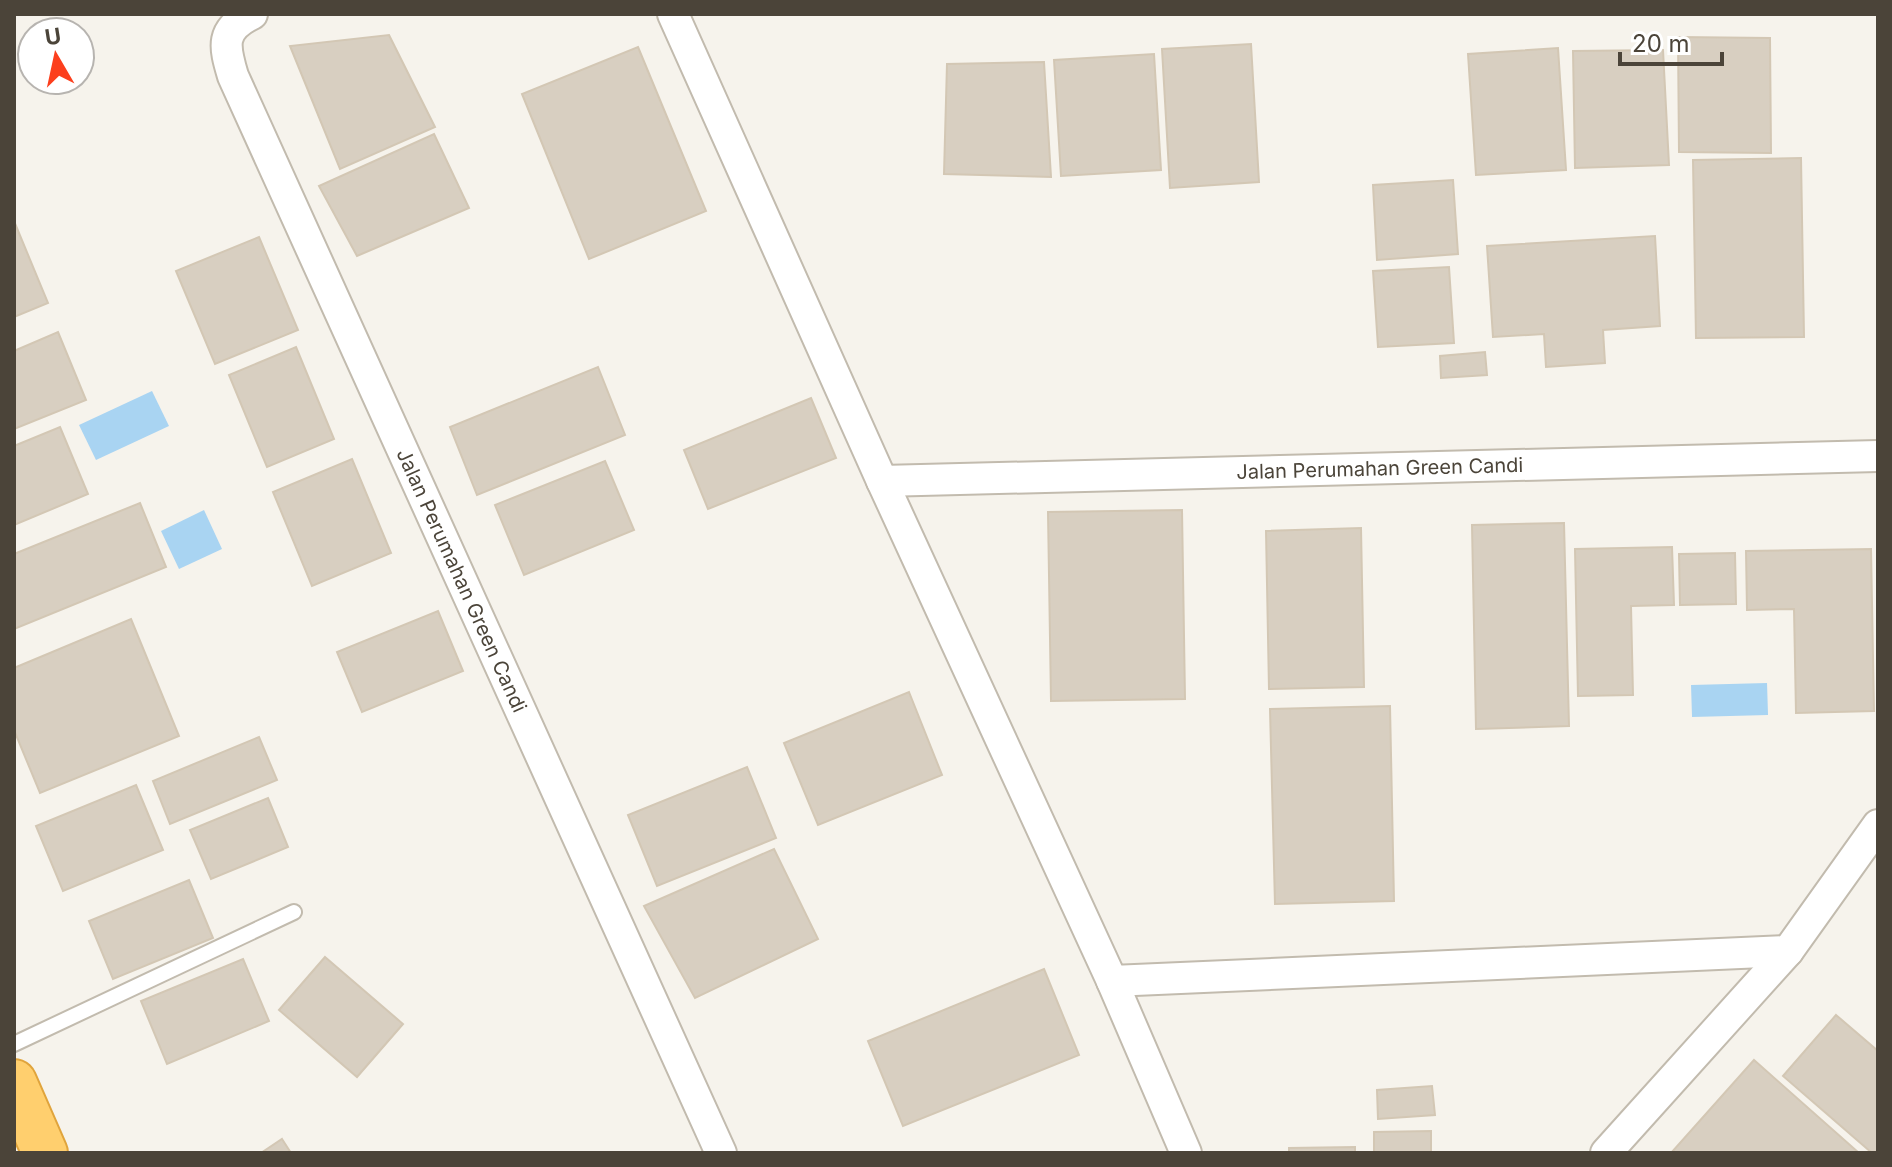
<svg xmlns="http://www.w3.org/2000/svg" width="1892" height="1167" font-family="Inter,sans-serif">
<style>
.water{fill:#a9d4f2}
.building{fill:#d8cfc1;stroke:#d3c7b4;stroke-width:2}
.lines{fill:none;stroke-linecap:round;stroke-linejoin:round}
.lane-casing{stroke:#c2bbae;stroke-width:18}
.street-casing{stroke:#c2bbae;stroke-width:34}
.highway-casing{stroke:#e0a43c;stroke-width:48}
.lane{stroke:#fff;stroke-width:14}
.street{stroke:#fff;stroke-width:30}
.highway{stroke:#ffcf6e;stroke-width:44}
.labels{text-anchor:middle;dominant-baseline:central;stroke-width:6;stroke-linejoin:round;paint-order:stroke}
.street-label{font-size:20px;fill:#4b4439;stroke:#fff}
</style>
<rect width="100%" height="100%" fill="#f6f3ec"/>
<g class="water">
<path d="M152,391L169,426L96,460L79,425Z"/>
<path d="M204,510L222,549L179,569L161,531Z"/>
<path d="M1767,683L1768,715L1692,717L1691,685Z"/>
</g>
<g class="building">
<path d="M389,35L435,127L340,169L290,46Z"/>
<path d="M1678,37L1770,38L1771,153L1679,152Z"/>
<path d="M1251,44L1259,182L1170,188L1162,49Z"/>
<path d="M638,47L706,211L589,259L522,94Z"/>
<path d="M1558,48L1566,170L1476,175L1468,54Z"/>
<path d="M1663,50L1669,165L1575,168L1573,51Z"/>
<path d="M1154,54L1161,170L1061,176L1054,60Z"/>
<path d="M1044,62L1051,177L944,174L947,64Z"/>
<path d="M434,134L469,208L357,256L319,186Z"/>
<path d="M1801,158L1804,337L1696,338L1693,160Z"/>
<path d="M1453,180L1458,254L1377,260L1373,185Z"/>
<path d="M14,221L48,303L14,317Z"/>
<path d="M1655,236L1660,326L1603,330L1605,363L1546,367L1544,334L1493,337L1487,246Z"/>
<path d="M259,237L298,330L215,364L176,271Z"/>
<path d="M1449,267L1454,343L1378,347L1373,271Z"/>
<path d="M58,332L86,400L14,429V351Z"/>
<path d="M296,347L334,439L267,467L229,375Z"/>
<path d="M1485,352L1487,375L1441,378L1440,356Z"/>
<path d="M598,367L625,435L477,495L450,427Z"/>
<path d="M811,398L836,458L708,509L684,450Z"/>
<path d="M60,427L88,494L14,525V446Z"/>
<path d="M352,459L391,553L312,586L273,492Z"/>
<path d="M605,461L634,530L524,575L495,505Z"/>
<path d="M140,503L166,567L14,629V554Z"/>
<path d="M1182,510L1185,699L1051,701L1048,512Z"/>
<path d="M1564,523L1569,726L1476,729L1472,525Z"/>
<path d="M1361,528L1364,687L1269,689L1266,531Z"/>
<path d="M1672,547L1674,605L1631,606L1633,695L1578,696L1575,549Z"/>
<path d="M1871,549L1874,711L1796,713L1794,609L1747,610L1746,551Z"/>
<path d="M1735,553L1736,604L1680,605L1679,554Z"/>
<path d="M438,611L463,671L362,712L337,652Z"/>
<path d="M131,619L179,736L40,793L14,730V668Z"/>
<path d="M909,692L942,775L818,825L784,743Z"/>
<path d="M1390,706L1394,901L1275,904L1270,709Z"/>
<path d="M259,737L277,780L170,824L153,781Z"/>
<path d="M747,767L776,838L657,886L628,815Z"/>
<path d="M136,785L163,850L63,891L36,826Z"/>
<path d="M268,798L288,847L211,879L190,830Z"/>
<path d="M774,849L818,939L695,998L644,906Z"/>
<path d="M189,880L213,938L113,979L89,921Z"/>
<path d="M325,957L403,1024L357,1077L279,1010Z"/>
<path d="M243,959L269,1021L167,1064L141,1001Z"/>
<path d="M1044,969L1079,1055L903,1126L868,1041Z"/>
<path d="M1836,1015L1878,1051V1153H1872L1783,1076Z"/>
<path d="M1754,1060L1859,1153H1671Z"/>
<path d="M1432,1086L1435,1115L1378,1119L1377,1090Z"/>
<path d="M1431,1131V1153H1374V1132Z"/>
<path d="M282,1139L291,1153H261Z"/>
<path d="M1355,1147V1153H1289V1148Z"/>
<rect x="1444" y="1152" width="72" height="1"/>
</g>
<g class="lines">
<defs>
<path id="lane" d="M14,1044L294,912"/>
<g id="street">
<path id="s1" d="M252,14C220,30 224,46 233,76L721,1153"/>
<path d="M673,14L882,481L1112,981L1186,1153"/>
<path id="s2" d="M882,481L1878,456"/>
<path d="M1112,981L1788,951"/>
<path d="M1606,1153L1788,951L1878,825"/>
</g>
<path id="highway" d="M14,1082L45,1153"/>
</defs>
<use href="#lane" class="lane-casing"/>
<use href="#street" class="street-casing"/>
<use href="#highway" class="highway-casing"/>
<use href="#lane" class="lane"/>
<use href="#street" class="street"/>
<use href="#highway" class="highway"/>
</g>
<g class="labels">
<g class="street-label">
<text stroke="none"><textPath href="#s2" startOffset="498">Jalan Perumahan Green Candi</textPath></text>
<text stroke="none"><textPath href="#s1" startOffset="628">Jalan Perumahan Green Candi</textPath></text>
</g>
</g>
<rect width="1892" height="1167" fill="none" stroke="#4b4439" stroke-width="32"/>
<g transform="translate(56 56) rotate(351)"><circle r="38" fill="#ffffff" stroke="#b7b4b0" stroke-width="2"/>
<path d="M0-6L14 30L0 20L-14 30Z" fill="#fc3f1d"/>
<text y="-12" font-size="22" font-weight="bold" text-anchor="middle" fill="#4b4439">U</text>
</g>
<path d="M1620 52v12h102v-12" fill="none" stroke="#4b4439" stroke-width="4"/>
<text x="1632" y="52" font-size="24" fill="#4b4439" stroke="#ffffff" stroke-width="6" paint-order="stroke">20 m</text>
</svg>
